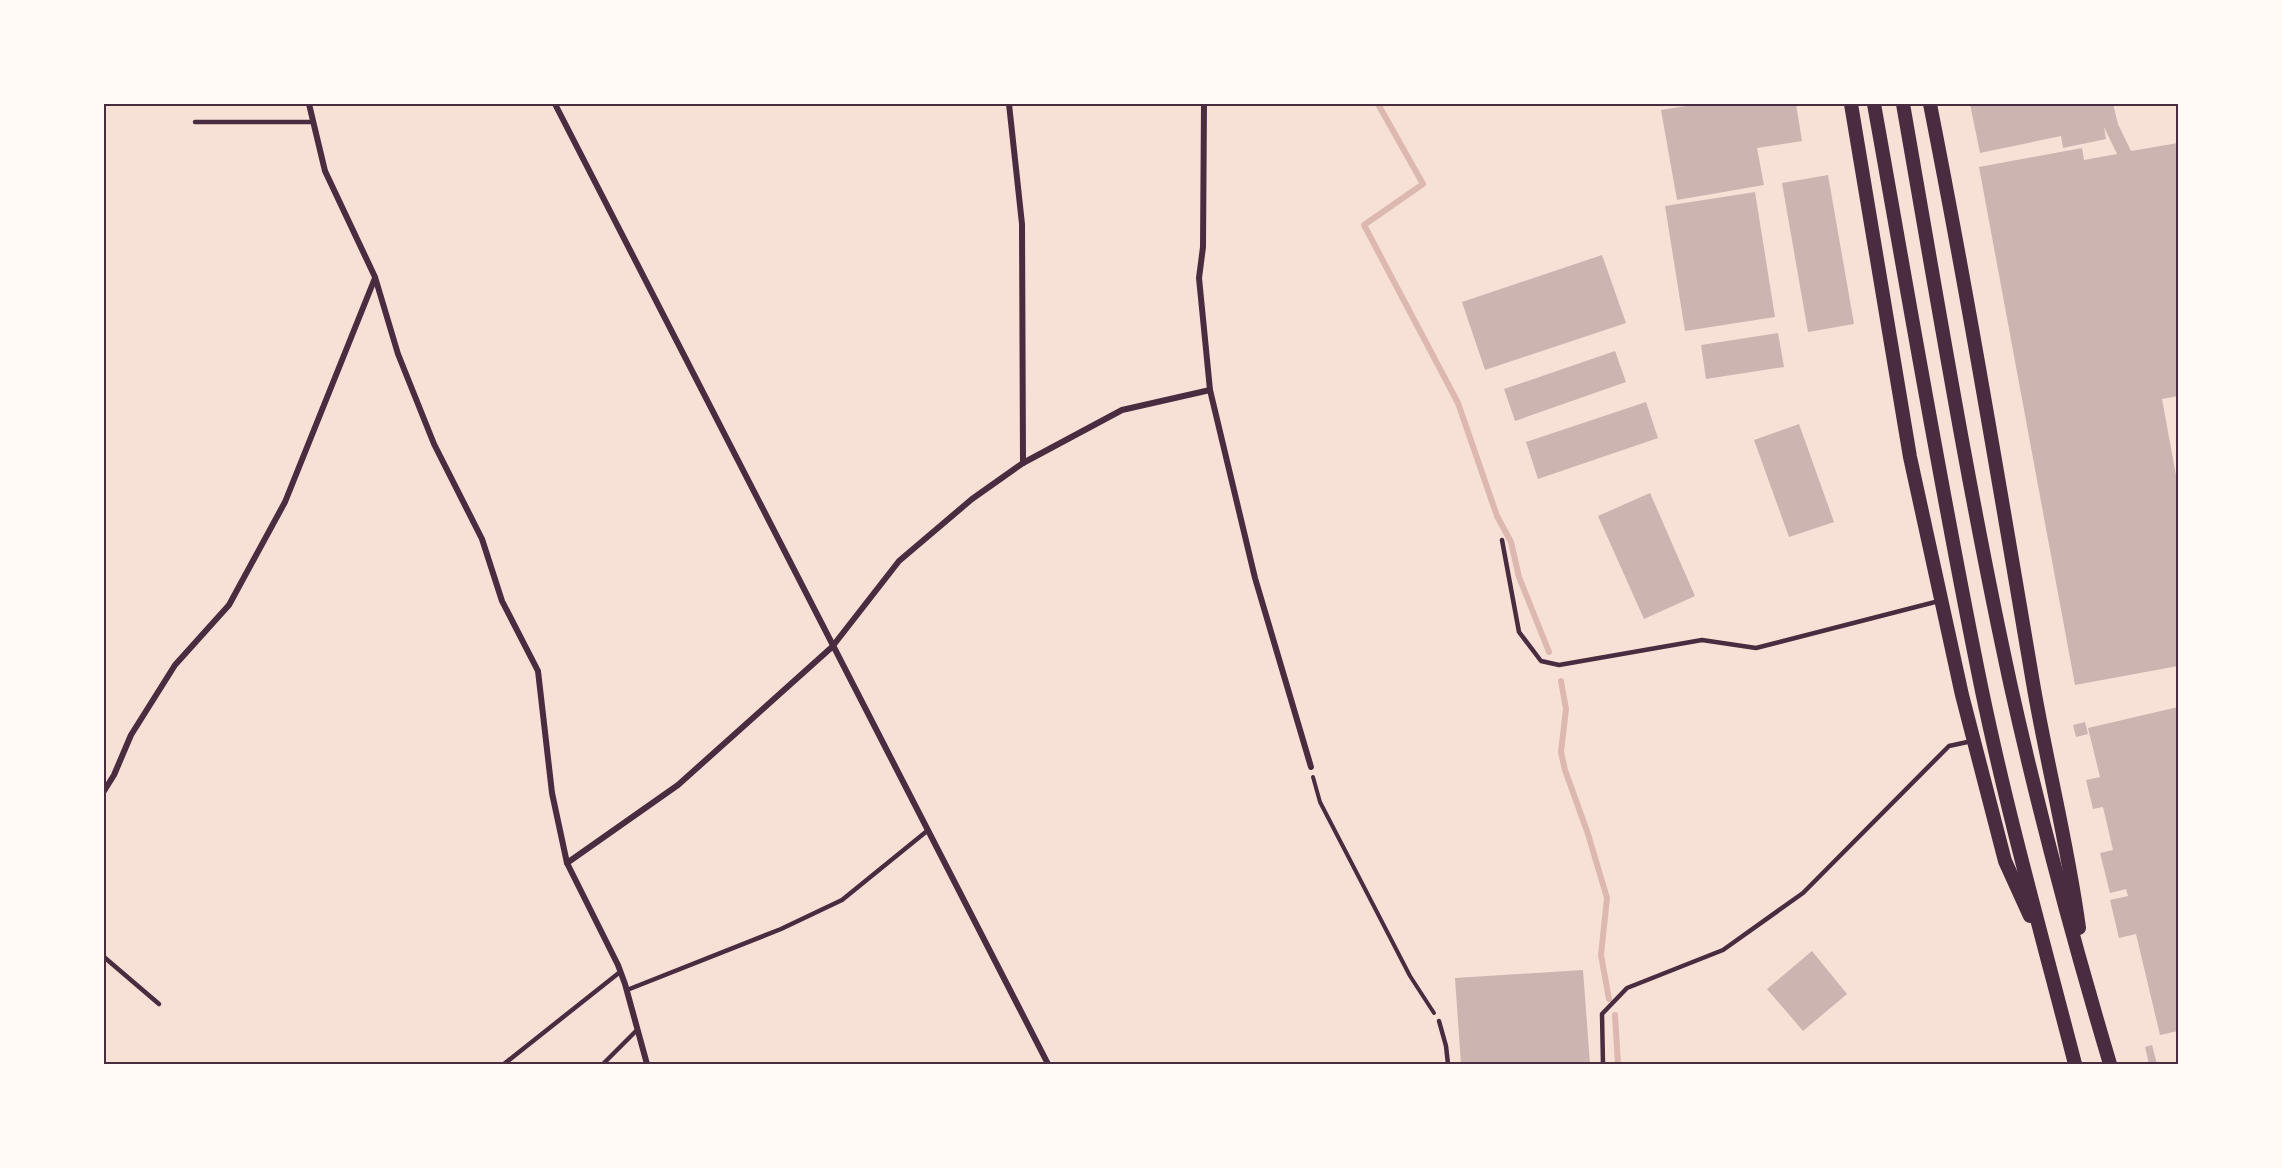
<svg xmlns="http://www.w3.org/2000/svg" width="2282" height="1168" font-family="'Fira Sans',sans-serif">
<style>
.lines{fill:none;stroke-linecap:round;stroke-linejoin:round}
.stream{stroke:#dcb8b0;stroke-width:6}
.building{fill:#ccb4b1}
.path{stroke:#4a2c40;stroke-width:4}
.service{stroke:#4a2c40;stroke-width:4.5}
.minor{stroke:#4a2c40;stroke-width:6}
.trunk{stroke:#4a2c40;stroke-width:14}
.neatline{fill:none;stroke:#4a2c40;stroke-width:2}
</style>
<rect width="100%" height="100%" fill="#f7e1d7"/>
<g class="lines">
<g class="stream">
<path d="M1378,104L1423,184L1364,225L1458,403L1497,516L1511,542L1519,577L1549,652"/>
<path d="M1561,681L1566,709L1561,752L1565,770L1588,834L1607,898L1601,955L1609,999"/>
<path d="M1615,1015L1618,1064"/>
</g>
</g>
<g class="building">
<path d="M1699,104H1796L1802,141L1757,148L1764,185L1677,200L1661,110Z"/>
<path d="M1970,104H2113L2118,124L2131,151L2178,143V396L2162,399L2178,486V666L2075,685L1979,167L2082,148L2084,160L2117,154L2104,127L2106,139L2063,148L2061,136L1980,153Z"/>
<path d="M1828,175L1854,324L1808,332L1782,183Z"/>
<path d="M1755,192L1775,317L1685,331L1665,206Z"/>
<path d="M1602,255L1626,323L1485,370L1462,302Z"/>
<path d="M1778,333L1784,367L1706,379L1701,345Z"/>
<path d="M1615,351L1626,382L1515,421L1504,389Z"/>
<path d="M1646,402L1658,438L1538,479L1526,442Z"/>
<path d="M1799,424L1834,522L1789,537L1754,440Z"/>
<path d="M1650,493L1695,596L1644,619L1598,516Z"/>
<path d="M2178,707V1031L2160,1035L2136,934L2119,938L2110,900L2128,896L2126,889L2110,893L2100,853L2113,850L2103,807L2093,809L2086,780L2100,777L2088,728Z"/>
<path d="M2085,722L2088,734L2076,737L2073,725Z"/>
<path d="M1812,951L1847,994L1803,1031L1767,989Z"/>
<path d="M1583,970L1590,1064H1461L1455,978Z"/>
<path d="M2152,1045L2157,1064H2149L2145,1047Z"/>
</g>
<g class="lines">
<path class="path" d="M1313,777L1320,802L1410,976L1434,1013"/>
<g class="service">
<path d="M195,122H313"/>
<path d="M1502,540L1519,632L1541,661L1559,665L1702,640L1756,648L1939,601"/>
<path d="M104,957L159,1004"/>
<path d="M627,990L781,929L842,900L927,831"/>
<path d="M1439,1021L1446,1046L1448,1064"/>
<path d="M504,1064L620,972"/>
<path d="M603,1064L637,1030"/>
<path d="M1603,1064L1602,1014L1627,988L1723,950L1803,893L1949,746L1972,741"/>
</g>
<g class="minor">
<path d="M309,104L325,171L375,277L398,354L434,444L482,539L502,601L538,671L552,793L567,863L618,965L625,984L647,1064"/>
<path d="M555,104L1048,1064"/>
<path d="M1009,104L1022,224L1023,463"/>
<path d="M1204,104L1203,247L1199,278L1210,390L1255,578L1311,767"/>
<path d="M104,791L114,775L131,735L175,665L229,605L285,502L375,278"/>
<path d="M567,863L678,785L832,647L899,561L972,499L1023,463L1122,410L1210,390"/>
</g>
<g class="trunk">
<path d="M1851,104L1910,457L1962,695L2005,861L2030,916"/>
<path d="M1874,104C1909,299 1942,496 1982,691C2008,816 2043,940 2075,1064"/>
<path d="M1903,104C1937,298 1969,494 2011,687C2039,813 2073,940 2110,1064"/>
<path d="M1930,104C1968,296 2000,489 2033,683C2047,765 2068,845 2079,928"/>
</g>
</g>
<rect width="2282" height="1168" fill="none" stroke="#fffaf5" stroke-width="210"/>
<rect x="105" y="105" width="2072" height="958" class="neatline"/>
</svg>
